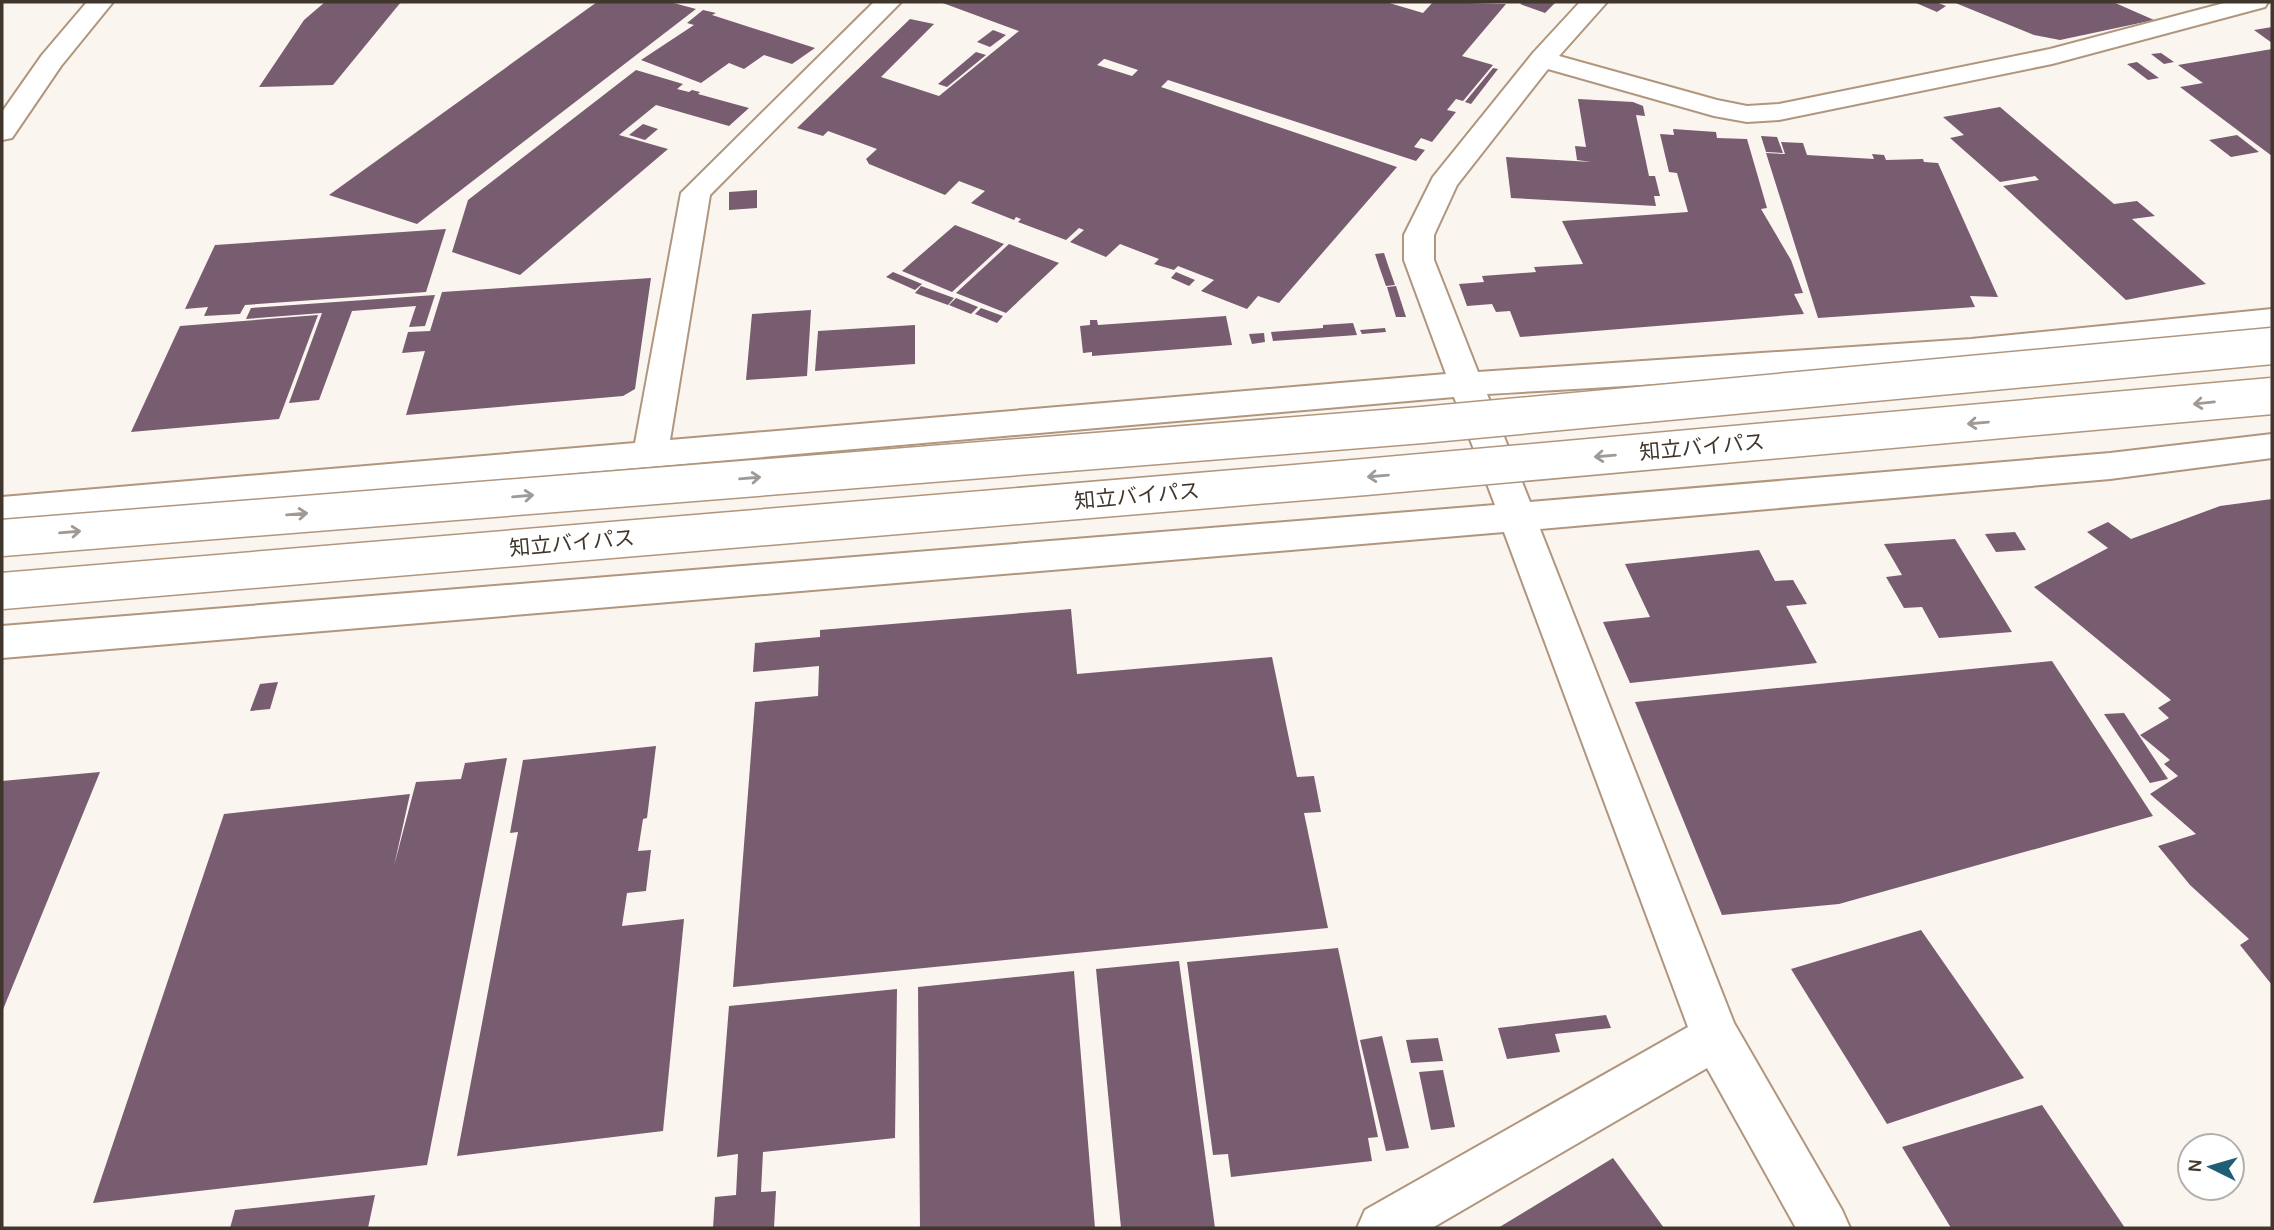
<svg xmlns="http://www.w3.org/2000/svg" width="2274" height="1230" font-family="Karla,'Noto Sans JP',sans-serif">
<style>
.building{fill:#785c70;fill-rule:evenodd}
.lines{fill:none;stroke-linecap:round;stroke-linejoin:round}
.minor-casing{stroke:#b1967e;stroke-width:4}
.minor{fill:#fff;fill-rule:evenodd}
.highway-bridge-casing{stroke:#b1967e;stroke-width:39;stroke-linecap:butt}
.highway-bridge{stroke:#fff;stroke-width:36}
.oneway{stroke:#a09a96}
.labels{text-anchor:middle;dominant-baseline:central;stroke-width:7;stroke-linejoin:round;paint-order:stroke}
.street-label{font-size:21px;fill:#41362c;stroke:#fff}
</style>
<rect width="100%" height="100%" fill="#fbf5f0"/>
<g class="building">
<path d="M325,2H401L333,85L259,87L304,20Z"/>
<path d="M597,2H670L696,9L417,224L329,195Z"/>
<path d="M940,2H1386L1423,13L1433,2L1506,4L1462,56L1493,65L1463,101L1456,99L1447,110L1456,112L1432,142L1421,138L1414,147L1425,150L1416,161L1168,80L1161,87L1397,167L1279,303L1258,296L1247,309L1201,291L1214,280L1178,266L1174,270L1154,264L1159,259L1120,244L1106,257L1070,242L1084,230L1079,228L1066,240L1018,222L1021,219L1016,217L1014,220L971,203L985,191L959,181L945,195L869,164L866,159L877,149L828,131L823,136L797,128L910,19L934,24L881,77L939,96L1019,31ZM1104,59H1105L1138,70L1132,76L1097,65Z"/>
<path d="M1523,2H1556L1545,13L1520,4Z"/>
<path d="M1919,2H1936L1946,6L1937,12L1916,3Z"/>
<path d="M1953,2H2113L2154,20L2060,40L2034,35Z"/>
<path d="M703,10L716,13L712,15L815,48L792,64L764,55L744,69L729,63L701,83L641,60L694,25L687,23Z"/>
<path d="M2272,27V43L2254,30Z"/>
<path d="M993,30L1006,35L990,47L977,42Z"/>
<path d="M2272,49V156L2180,87L2203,83L2178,65Z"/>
<path d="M976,52L986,55L947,87L938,84Z"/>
<path d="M2161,53L2174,62L2164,64L2151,54Z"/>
<path d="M2137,62L2159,78L2148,80L2127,64Z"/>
<path d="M1493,68L1498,69L1471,104L1465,102Z"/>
<path d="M636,70L683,84L677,89L689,92L692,90L700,92L698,94L749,108L729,126L656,105L619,135L668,149L520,275L452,252L468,200Z"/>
<path d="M1578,99L1633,102L1643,106L1645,116L1636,115L1649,176H1655L1660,196H1654L1656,206L1511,198L1506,157L1591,162L1577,160L1575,146L1586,147Z"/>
<path d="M2000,107L2114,204L2137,201L2155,216L2132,219L2206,284L2126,300L2003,186L2039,180L2035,176L2000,182L1950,138L1964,135L1943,117Z"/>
<path d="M643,124L658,129L645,140L629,135Z"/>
<path d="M1673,129L1716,132L1717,138L1747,139L1767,208L1761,209L1791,260L1803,293L1794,294L1804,314L1520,337L1510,311L1496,312L1492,304L1467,306L1459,284L1484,282L1482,276L1536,272L1534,267L1583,264L1562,221L1688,212L1677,173L1669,172L1660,134L1674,135Z"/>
<path d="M2237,135L2259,152L2231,157L2209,140Z"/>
<path d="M1761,136L1777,137L1783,153L1766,152Z"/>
<path d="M1781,142L1803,143L1807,155L1874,159L1872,154L1884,155L1886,160L1923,159L1924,162L1938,163L1998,297L1970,296L1975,307L1818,318L1766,153L1785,154Z"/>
<path d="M757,190V208L729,210V192Z"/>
<path d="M955,225L1004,244L952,292L902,271Z"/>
<path d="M446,229L426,292L245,305L240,314L204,316L208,307L185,309L215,245Z"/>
<path d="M1009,244L1059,263L1006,313L956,293Z"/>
<path d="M1384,253L1389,268L1395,285L1386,286L1380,269L1375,254Z"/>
<path d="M893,272L922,284L915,290L886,277Z"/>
<path d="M1176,272L1195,280L1189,286L1171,278Z"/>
<path d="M651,278L635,389L623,396L406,415L425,351L402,353L408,332L430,331L442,292Z"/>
<path d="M921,286L954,298L948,305L915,293Z"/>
<path d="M1396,286L1406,317H1396L1387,287Z"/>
<path d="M435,295L425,326L409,327L416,306L352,311L319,400L289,403L322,313L246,319L251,308Z"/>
<path d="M956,298L978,307L971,314L949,305Z"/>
<path d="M981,308L1003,316L997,323L975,314Z"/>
<path d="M811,310L807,376L746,380L752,314Z"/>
<path d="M318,315L279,419L131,432L180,326Z"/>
<path d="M1226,316L1232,345L1092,356V352L1083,353L1080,326L1090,325V320H1097L1098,325Z"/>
<path d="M1353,323L1357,335L1273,341L1271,332L1323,328V325Z"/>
<path d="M915,325V364L815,371L818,331Z"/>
<path d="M1385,328L1386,332L1362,334L1360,330Z"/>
<path d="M1264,333L1265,342L1252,344L1249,334Z"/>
<path d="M2272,499V985L2240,945L2249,939L2190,885L2158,846L2196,834L2150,794L2178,776L2164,764L2170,760L2140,735L2169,718L2158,708L2171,700L2034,587L2108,548L2087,532L2108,522L2131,539L2220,506Z"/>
<path d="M2015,532L2026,550L1996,552L1985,534Z"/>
<path d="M1955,539L2012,632L1939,638L1922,607L1904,608L1886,577L1902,575L1884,544Z"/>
<path d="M1759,550L1775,581L1793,580L1807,604L1786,606L1817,663L1630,683L1603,622L1650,617L1625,564Z"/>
<path d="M1071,609L1077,674L1272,657L1297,777L1314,776L1321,812L1304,813L1328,928L733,987L755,702L818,696L819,666L753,672L755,643L820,637V630Z"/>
<path d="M2052,661L2153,816L1839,904L1722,915L1635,702Z"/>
<path d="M278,682L270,709L250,711L260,684Z"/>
<path d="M2124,713L2168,779L2150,783L2104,714Z"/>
<path d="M656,746L647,818L643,819L638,851L651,850L646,891L627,893L622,926L684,919L663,1131L457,1156L518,832L510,833L523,760Z"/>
<path d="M507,758L427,1165L93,1203L224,814L410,794L394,866L416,782L461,779L465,763Z"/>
<path d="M100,772L2,1012V781Z"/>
<path d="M1921,930L2024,1078L1887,1124L1791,969Z"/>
<path d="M1338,948L1378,1137L1368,1138L1372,1161L1231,1177L1228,1154L1213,1155L1187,962Z"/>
<path d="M1179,961L1215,1228H1121L1096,969Z"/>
<path d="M1074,971L1095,1228H920L918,987Z"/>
<path d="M897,989L895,1138L763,1152L761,1192L776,1191L774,1228H713L715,1197L736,1195L738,1154L717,1157L729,1006Z"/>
<path d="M1606,1015L1611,1028L1555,1034L1560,1052L1507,1059L1498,1028Z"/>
<path d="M1382,1036L1409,1148L1386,1151L1360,1040Z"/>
<path d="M1438,1038L1443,1061L1411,1063L1406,1040Z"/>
<path d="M1443,1070L1455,1127L1431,1130L1419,1072Z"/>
<path d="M2042,1105L2125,1228H1951L1902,1147Z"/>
<path d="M1613,1158L1664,1228H1498Z"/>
<path d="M375,1195L368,1228H230L235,1210Z"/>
</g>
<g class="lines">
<defs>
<g id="minor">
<path d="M87,2H113L61,66L12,138L2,140V112L42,55Z"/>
<path d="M874,2H901L710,195L670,440L1446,374L1404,260V235L1433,177L1533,53L1580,2H1607L1559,56L1717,100L1747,106L1779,104L2050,49L2228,2H2268L2265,7L2052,64L1779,120L1747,122L1714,116L1548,69L1457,185L1434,235V260L1478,372L1971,339L2272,309V329C2012,362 1749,379 1487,394L1530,502L2110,453L2272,434V458L2110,479L1540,529L1734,1023L1842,1210L1850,1228H1796L1707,1068L1432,1228H1357L1365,1210L1688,1027L1504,532L2,658V626L1495,505L1454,397L2,523V497L635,443L681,193Z"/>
</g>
</defs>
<use href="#minor" class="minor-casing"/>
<use href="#minor" class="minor"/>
<defs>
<g id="highway-bridge">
<path d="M2,538L1422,425L2272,346"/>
<path d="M2,591L1365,477L2272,396"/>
</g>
</defs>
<use href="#highway-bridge" class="highway-bridge-casing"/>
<use href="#highway-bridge" class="highway-bridge"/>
</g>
<defs><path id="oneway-shaft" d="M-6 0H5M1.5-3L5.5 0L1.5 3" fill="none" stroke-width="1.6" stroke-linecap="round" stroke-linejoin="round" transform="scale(1.75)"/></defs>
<g class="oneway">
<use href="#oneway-shaft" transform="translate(2204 403) rotate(174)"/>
<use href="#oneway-shaft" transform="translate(1978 423) rotate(175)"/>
<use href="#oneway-shaft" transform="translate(1605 456) rotate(175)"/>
<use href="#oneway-shaft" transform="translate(1378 476) rotate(175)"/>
<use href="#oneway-shaft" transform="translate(750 478) rotate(-5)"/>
<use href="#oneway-shaft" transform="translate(523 496) rotate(-5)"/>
<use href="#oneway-shaft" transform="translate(297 514) rotate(-5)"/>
<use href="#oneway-shaft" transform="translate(70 532) rotate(-5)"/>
</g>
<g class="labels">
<g class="street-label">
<text transform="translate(1702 447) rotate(-5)">知立バイパス</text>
<text transform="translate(1137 496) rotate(-5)">知立バイパス</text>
<text transform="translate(572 543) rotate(-5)">知立バイパス</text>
</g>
</g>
<rect width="2274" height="1230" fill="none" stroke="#41362c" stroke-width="7"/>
<g transform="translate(2211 1167) rotate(275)"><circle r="33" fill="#ffffff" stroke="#b3afab" stroke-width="2"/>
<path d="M0-5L12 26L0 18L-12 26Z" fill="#1f5f75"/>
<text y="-10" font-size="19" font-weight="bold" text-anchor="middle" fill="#41362c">N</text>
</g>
</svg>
